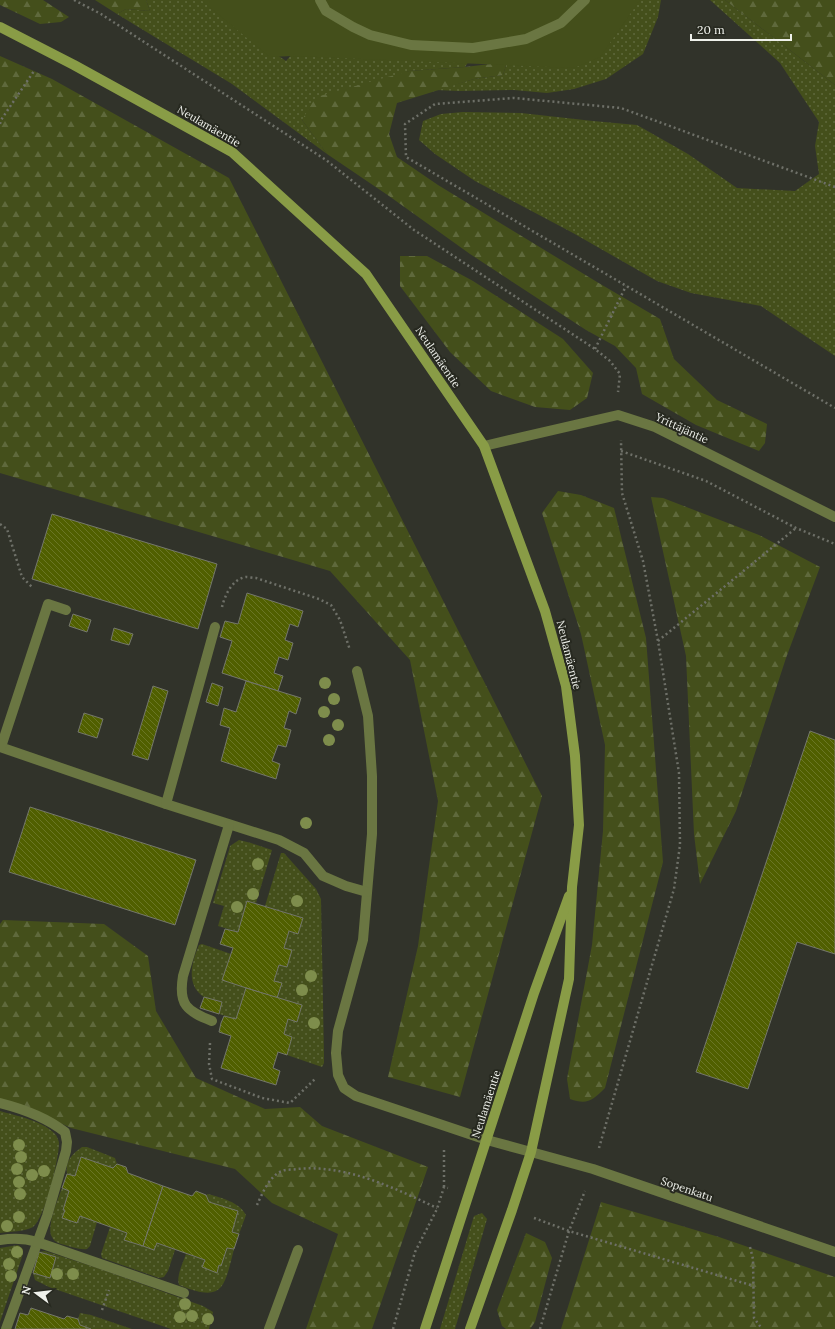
<svg xmlns="http://www.w3.org/2000/svg" width="835" height="1329" font-family="Lora,serif">
<style>
.green{fill:url(#green-dots)}
.forest{fill:url(#forest-firs)}
.pitch{fill:#444f1b}
.building{fill:url(#building-back-hatch);stroke:#74776c}
.lines{fill:none;stroke-linecap:round;stroke-linejoin:round}
.path{stroke:#6e7068;stroke-width:2.5;stroke-dasharray:2 3;stroke-linecap:butt}
.lane{stroke:#6a7642;stroke-width:10}
.street{stroke:#6a7642;stroke-width:10}
.secondary{stroke:#899c46;stroke-width:10}
.tree{fill:#7e8d4c}
.labels{text-anchor:middle;dominant-baseline:central;stroke-width:4;stroke-linejoin:round;paint-order:stroke}
.street-label{font-size:11px;fill:#eff1eb;stroke:#272920}
</style>
<defs>
<pattern id="green-dots" width="8" height="8" patternUnits="userSpaceOnUse"><rect width="8" height="8" fill="#444f1b"/><path d="M2 2h.1M6 6h.1" fill="none" stroke="#5f693c" stroke-width="1.8" stroke-linecap="round"/></pattern>
<pattern id="forest-firs" width="22" height="20" patternUnits="userSpaceOnUse"><rect width="22" height="20" fill="#444f1b"/><path d="M5 1l3.5 6h-7zM16 11l3.5 6h-7z" fill="#5f693c"/></pattern>
<pattern id="building-back-hatch" width="6" height="6" patternUnits="userSpaceOnUse"><rect width="6" height="6" fill="#505f00"/><path d="M-1 5l2 2M0 0l6 6M5-1l2 2" fill="none" stroke="#6a7625"/></pattern>
</defs>
<rect width="100%" height="100%" fill="#31332a"/>
<g class="green">
<path d="M146,0H217L264,46L286,61L304,40L471,58L465,67L409,71L302,120L327,154L232,84L117,14L126,9L150,11Z"/>
<path d="M595,0H661L658,17L643,54L606,79L574,89L547,93L514,90L459,91L436,90L474,79L503,75L507,62Z"/>
<path d="M710,0H725L835,85V356L761,306L691,293L657,281L573,233L475,181L435,154L419,140L423,121L441,114L463,112L521,113L593,121L637,125L688,154L737,188L795,191L819,174L815,146L819,122L780,63Z"/>
<path d="M239,840L251,843L272,850L256,903L247,901L238,932L218,926L224,906L213,903L229,850L230,846Z"/>
<path d="M281,853H284L316,889L321,899L324,1055V1063L322,1067L287,1055L292,1037L284,1034L288,1019L297,1022L302,1005L277,998L282,984L274,981L279,965L287,967L292,950L284,948L289,931L298,934L303,918L265,906Z"/>
<path d="M202,944L231,954L223,980L246,988L236,1019L219,1014L222,1002C217,1000 209,1000 204,997C185,985 192,961 199,945Z"/>
<path d="M0,1111C17,1116 44,1121 56,1135C57,1137 59,1141 59,1143C59,1159 45,1218 33,1227C27,1231 8,1232 0,1233Z"/>
<path d="M82,1147H87L115,1158L117,1164L113,1168L81,1157L75,1176L67,1174C65,1161 72,1154 82,1147Z"/>
<path d="M62,1188L69,1191L63,1209L65,1210L62,1218L77,1223L80,1216L97,1222L90,1246L87,1249C80,1250 72,1247 65,1245C60,1244 54,1242 52,1237C46,1227 58,1199 62,1188Z"/>
<path d="M208,1194C222,1198 239,1202 246,1215L239,1234L232,1232L238,1211L209,1202L206,1195Z"/>
<path d="M482,1213L487,1219L455,1329H440L474,1216Z"/>
<path d="M110,1227L127,1233L124,1240L154,1250L157,1243L175,1250L168,1271L164,1277L159,1278L102,1258L101,1254Z"/>
<path d="M18,1245L23,1249V1254L0,1322V1248Z"/>
<path d="M227,1248L234,1249C224,1289 223,1303 179,1285C176,1276 183,1263 186,1254L205,1260L202,1267L217,1272L219,1265L221,1266Z"/>
<path d="M45,1251L97,1268L203,1306L213,1312L209,1329H171L49,1287L35,1280L33,1273L50,1278L56,1257L39,1252Z"/>
<path d="M80,1313L91,1315L132,1329H91L80,1325L78,1319Z"/>
</g>
<g class="forest">
<path d="M0,0H43L69,17L61,22L40,24L0,5Z"/>
<path d="M95,0H146L150,11L126,9L117,14Z"/>
<path d="M725,0H835V85Z"/>
<path d="M0,56L52,79L229,178L542,796L460,1097L388,1077L418,946L438,801L410,660L330,571L0,473Z"/>
<path d="M507,62L503,75L474,79L397,103L389,134L397,157L438,185L597,282L660,319L674,359L717,400L767,424L765,443L759,451L696,425L642,394L636,368L615,346L586,330L470,254L389,196L327,154L302,120L316,97L409,71L465,67Z"/>
<path d="M400,256H427L473,281L563,339L593,373L587,398L570,410L535,407L491,391L450,352L400,286Z"/>
<path d="M558,491L581,495L614,508L646,638L663,862L605,1088C592,1101 587,1105 570,1099L567,1079L592,945L603,831L605,745L581,634L542,513Z"/>
<path d="M651,497L663,498L759,535L820,567L786,658L736,811L700,884L694,834L686,656Z"/>
<path d="M3,920L104,924L148,956L156,1011L196,1078L265,1109L300,1107L322,1126L428,1167L372,1329H306L338,1234L272,1203L235,1169L71,1128L39,1113L0,1101V924Z"/>
<path d="M601,1202L719,1237L835,1277V1329H561Z"/>
<path d="M526,1233L545,1242L552,1258L535,1322L530,1329H506L502,1326L497,1310Z"/>
</g>
<path class="pitch" d="M201,0H640L600,57L574,68L293,56L270,57Z"/>
<g class="building">
<path d="M52,514L217,564L198,629L32,579Z"/>
<path d="M247,593L303,611L298,627L290,624L285,640L293,643L288,660L279,657L274,673L283,676L278,691L222,673L232,641L220,637L225,621L238,624Z"/>
<path d="M73,614L91,620L87,632L69,626Z"/>
<path d="M114,628L133,634L129,645L111,640Z"/>
<path d="M246,681L301,698L296,714L289,711L284,728L291,730L286,747L278,745L272,761L280,764L276,779L221,761L230,728L220,725L224,708L236,712Z"/>
<path d="M212,683L223,687L218,706L206,702Z"/>
<path d="M153,686L168,691L148,760L132,755Z"/>
<path d="M84,713L103,719L97,738L78,732Z"/>
<path d="M810,731L835,740V954L797,942L748,1089L696,1072Z"/>
<path d="M30,807L196,860L175,925L9,872Z"/>
<path d="M247,901L303,918L298,934L289,931L284,948L292,950L287,967L279,965L274,981L282,983L277,998L222,980L233,948L220,944L225,929L238,932Z"/>
<path d="M246,988L302,1005L297,1022L288,1019L284,1034L292,1037L287,1055L278,1052L273,1068L280,1071L276,1085L221,1068L231,1036L219,1032L221,1023L224,1016L236,1019Z"/>
<path d="M204,997L222,1002L219,1014L200,1008Z"/>
<path d="M81,1157L113,1168L117,1164L126,1167L128,1173L163,1186L143,1246L124,1240L127,1233L80,1216L77,1223L62,1218L65,1210H63L69,1191L62,1188L67,1174L75,1176Z"/>
<path d="M163,1186L192,1196L196,1191L206,1195L209,1202L238,1211L232,1232L239,1234L234,1249L227,1248L221,1266L219,1265L217,1273L202,1267L205,1260L157,1243L154,1250L143,1246Z"/>
<path d="M39,1252L56,1257L50,1278L33,1273Z"/>
<path d="M31,1308L64,1319L67,1316L78,1319L80,1325L91,1329H15L20,1313L28,1315Z"/>
</g>
<g class="lines">
<g class="path">
<path d="M74,0L101,14L326,160L414,230L595,349L610,361L620,374L618,392"/>
<path d="M0,124L1,120L34,71"/>
<path d="M835,187L621,108L514,98L435,104L405,124L406,157L835,408"/>
<path d="M595,349L626,286"/>
<path d="M621,451L706,481L796,528L835,544"/>
<path d="M0,524L7,529L22,577L33,588"/>
<path d="M222,607C225,595 232,579 246,577C249,577 253,578 256,578L319,599L331,605L340,620L350,650"/>
<path d="M658,641L796,528"/>
<path d="M210,1043L209,1064L212,1079L262,1098L290,1103L315,1079"/>
<path d="M599,1148L674,889L680,845L679,773L658,641L643,561L622,493L621,440"/>
<path d="M444,1187V1150"/>
<path d="M257,1205C262,1194 270,1175 282,1171C286,1169 292,1170 297,1169C346,1164 394,1188 437,1208"/>
<path d="M534,1218L569,1231L754,1286"/>
<path d="M750,1247L753,1259L754,1318L762,1329"/>
<path d="M102,1310L109,1290"/>
<path d="M393,1329L415,1252L437,1209L444,1187L448,1188"/>
<path d="M540,1329L569,1231L585,1191"/>
</g>
<g class="lane">
<path d="M320,0L326,11L353,27L370,35L411,45L473,48L526,39L561,23L585,0"/>
<path d="M484,446L618,415L655,427L835,517"/>
<path d="M357,671L368,716L372,776V834L363,940L338,1031L336,1053L338,1075L344,1088L356,1096L487,1140L531,1152"/>
<path d="M0,747L166,804L279,840L304,853L323,876L346,886L367,892"/>
<path d="M1,747L48,604L66,610"/>
<path d="M166,804L215,627"/>
<path d="M212,1021C187,1011 178,1005 183,976L229,825"/>
<path d="M0,1103C24,1109 46,1117 65,1132L67,1142L66,1151L47,1216L6,1329"/>
<path d="M0,1240C13,1238 24,1238 37,1242L184,1293"/>
<path d="M269,1329L298,1250"/>
</g>
<path class="street" d="M531,1152L593,1169L835,1252"/>
<g class="secondary">
<path d="M0,27L74,65L232,152L366,274L484,446L545,611L566,686L575,756L579,825L572,887L569,979L531,1152L512,1210L470,1329"/>
<path d="M425,1329L534,993L569,896"/>
</g>
</g>
<g class="tree">
<circle cx="325" cy="683" r="6"/>
<circle cx="334" cy="699" r="6"/>
<circle cx="324" cy="712" r="6"/>
<circle cx="338" cy="725" r="6"/>
<circle cx="329" cy="740" r="6"/>
<circle cx="306" cy="823" r="6"/>
<circle cx="258" cy="864" r="6"/>
<circle cx="253" cy="894" r="6"/>
<circle cx="297" cy="901" r="6"/>
<circle cx="237" cy="907" r="6"/>
<circle cx="311" cy="976" r="6"/>
<circle cx="302" cy="990" r="6"/>
<circle cx="314" cy="1023" r="6"/>
<circle cx="19" cy="1145" r="6"/>
<circle cx="21" cy="1157" r="6"/>
<circle cx="17" cy="1169" r="6"/>
<circle cx="44" cy="1171" r="6"/>
<circle cx="32" cy="1175" r="6"/>
<circle cx="19" cy="1182" r="6"/>
<circle cx="20" cy="1194" r="6"/>
<circle cx="19" cy="1217" r="6"/>
<circle cx="7" cy="1226" r="6"/>
<circle cx="17" cy="1252" r="6"/>
<circle cx="9" cy="1264" r="6"/>
<circle cx="57" cy="1274" r="6"/>
<circle cx="73" cy="1274" r="6"/>
<circle cx="11" cy="1276" r="6"/>
<circle cx="185" cy="1304" r="6"/>
<circle cx="192" cy="1316" r="6"/>
<circle cx="180" cy="1317" r="6"/>
<circle cx="208" cy="1319" r="6"/>
</g>
<g class="labels">
<g class="street-label">
<text transform="translate(209 126) rotate(30)">Neulamäentie</text>
<text transform="translate(438 357) rotate(56)">Neulamäentie</text>
<text transform="translate(682 428) rotate(25)">Yrittäjäntie</text>
<text transform="translate(569 655) rotate(76)">Neulamäentie</text>
<text transform="translate(486 1104) rotate(-72)">Neulamäentie</text>
<text transform="translate(687 1189) rotate(19)">Sopenkatu</text>
</g>
</g>
<g transform="translate(36 1293) rotate(285)" stroke="#272920" stroke-width="3" paint-order="stroke">
<path d="M0-3L7 15L0 10L-7 15Z" fill="#eff1eb"/>
<text y="-6" font-size="11" font-weight="bold" text-anchor="middle" fill="#eff1eb">N</text>
</g>
<path d="M691 34v6h100v-6" fill="none" stroke="#eff1eb" stroke-width="2"/>
<text x="697" y="34" font-size="12" fill="#eff1eb" stroke="#272920" stroke-width="3" paint-order="stroke">20 m</text>
</svg>
